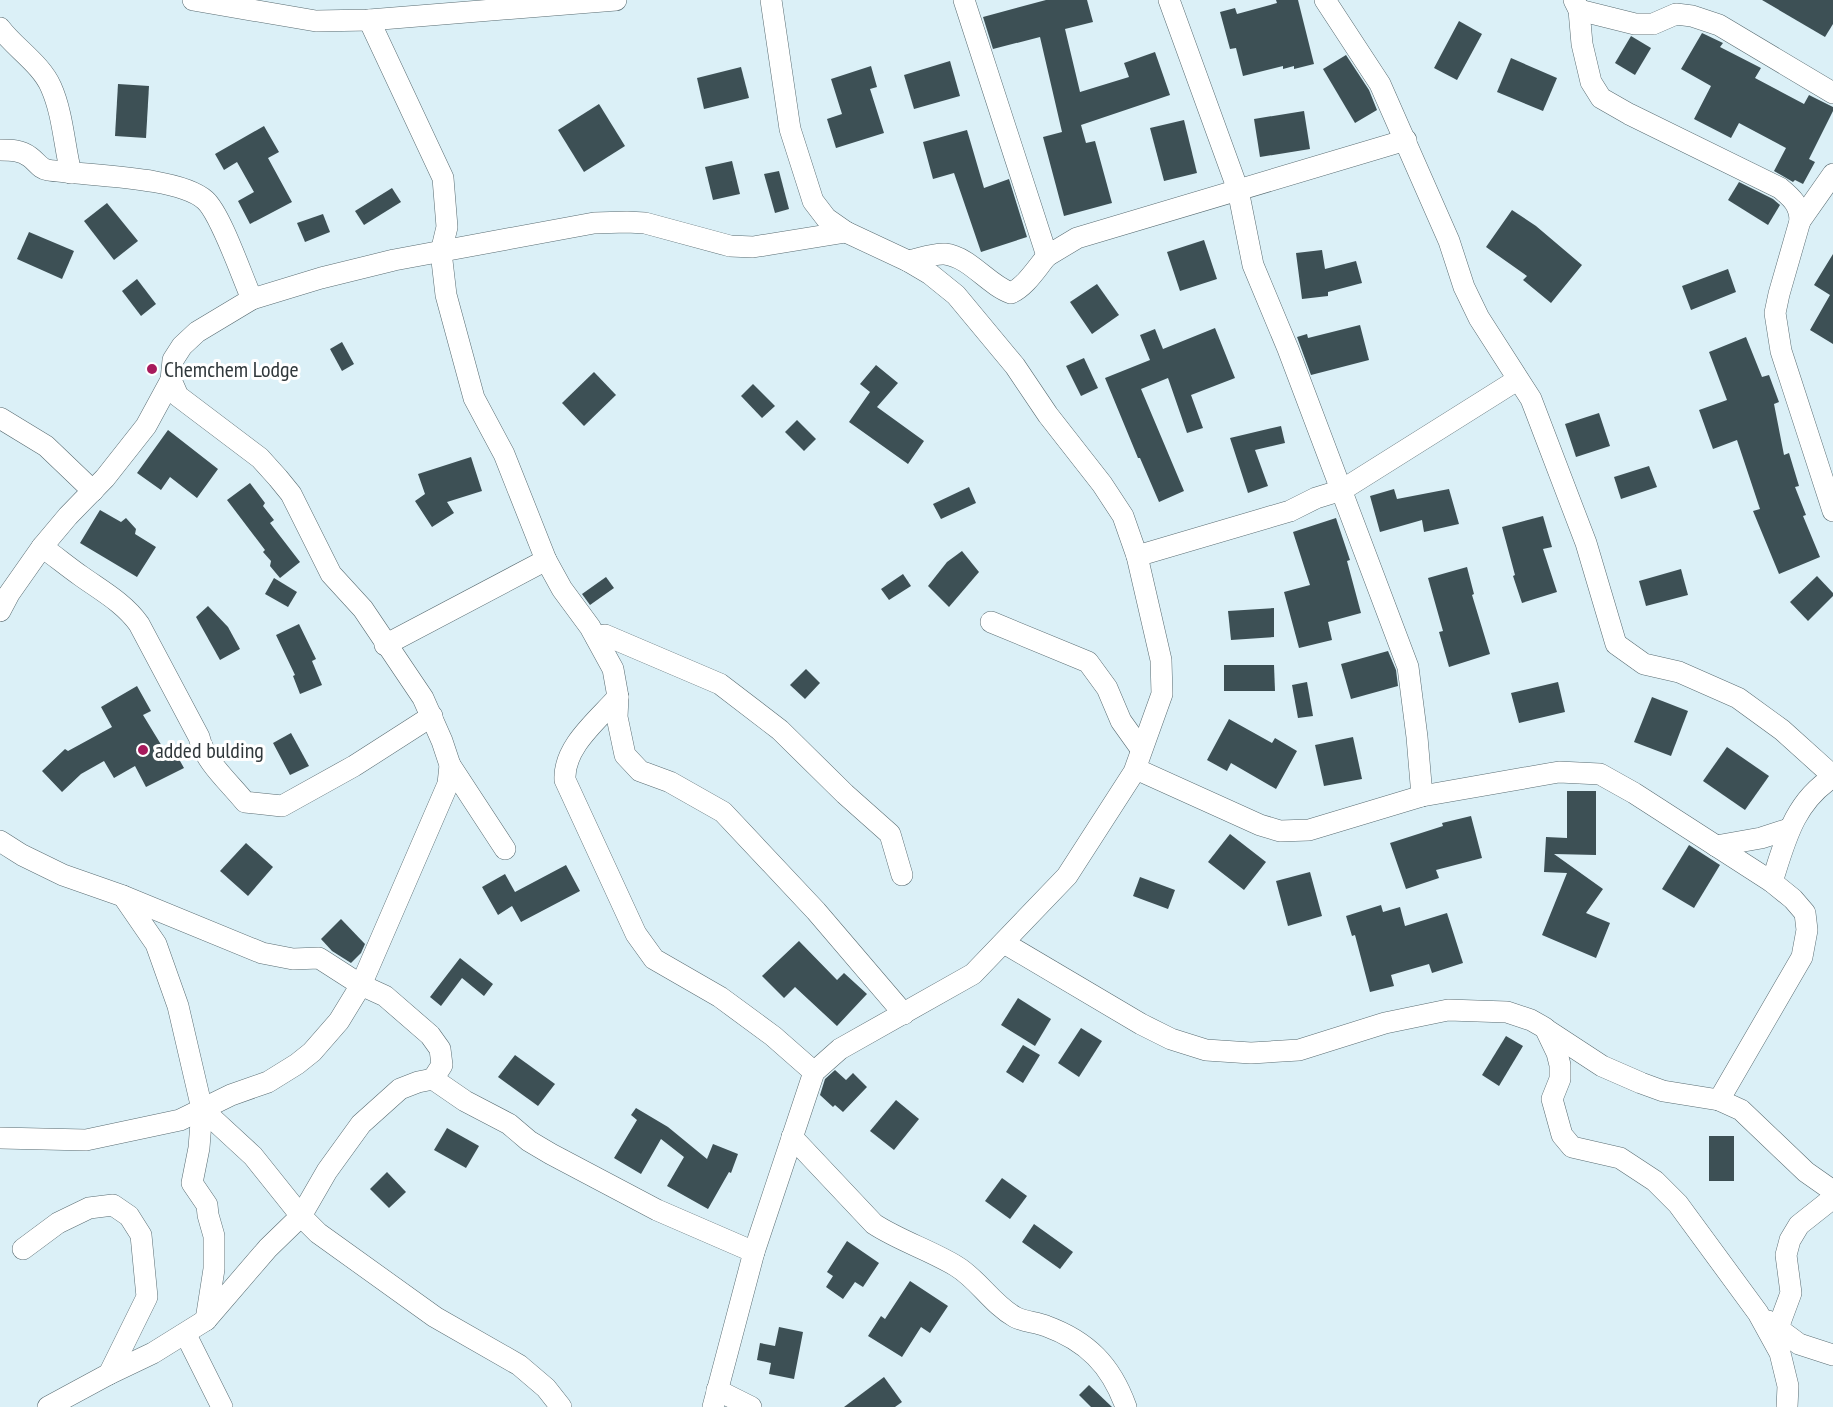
<svg xmlns="http://www.w3.org/2000/svg" width="1833" height="1407" font-family="'PT Sans Narrow',sans-serif">
<style>
.building{fill:#3d5055}
.lines{fill:none;stroke-linecap:round;stroke-linejoin:round}
.minor-casing{stroke:#596c72;stroke-width:22}
.minor{stroke:#fff;stroke-width:21}
.poi-dot{fill:#a71a5c;stroke:#fff;stroke-width:2}
.labels{text-anchor:middle;dominant-baseline:central;stroke-width:6;stroke-linejoin:round;paint-order:stroke}
.poi-label{font-size:22px;fill:#30383b;stroke:#fff;text-anchor:start}
</style>
<rect width="100%" height="100%" fill="#dbf0f7"/>
<g class="building">
<path d="M1046,0H1087L1093,22L1065,29L1080,92L1129,77L1124,63L1155,52L1170,95L1081,125L1086,143L1095,141L1112,203L1064,216L1043,137L1062,132L1040,37L993,49L983,17Z"/>
<path d="M1276,0H1298L1314,64L1294,69V66L1283,69V66L1243,76L1236,48L1230,49L1220,12L1235,8L1237,14L1277,3Z"/>
<path d="M1762,0H1833V24L1825,37Z"/>
<path d="M1459,21L1482,34L1457,80L1434,68Z"/>
<path d="M1702,33L1723,43L1720,47L1761,68L1755,78L1804,104L1809,95L1833,107V111L1809,159L1815,162L1803,184L1795,180L1793,182L1774,171L1786,148L1739,123L1731,138L1694,119L1711,86L1681,69Z"/>
<path d="M1631,36L1651,48L1635,75L1615,63Z"/>
<path d="M1346,55L1369,90L1377,110L1355,123L1323,69Z"/>
<path d="M1511,58L1557,78L1543,111L1497,92Z"/>
<path d="M950,61L960,96L914,109L904,75Z"/>
<path d="M871,66L877,87L870,89L884,133L836,148L827,119L842,114L831,79Z"/>
<path d="M741,67L749,98L704,109L697,78Z"/>
<path d="M118,84L149,86L146,138L115,136Z"/>
<path d="M599,104L625,146L584,172L558,130Z"/>
<path d="M1304,111L1310,149L1260,157L1254,119Z"/>
<path d="M1184,120L1197,173L1164,181L1150,128Z"/>
<path d="M264,126L279,152L268,158L292,202L250,224L238,201L254,192L237,162L224,170L215,154Z"/>
<path d="M967,130L984,188L1009,179L1027,237L981,252L954,173L933,179L923,142Z"/>
<path d="M732,161L740,194L713,200L705,167Z"/>
<path d="M779,171L789,209L775,213L764,174Z"/>
<path d="M1739,182L1773,199L1780,205L1768,225L1728,200Z"/>
<path d="M392,188L401,202L364,225L355,211Z"/>
<path d="M107,203L138,241L114,260L84,221Z"/>
<path d="M1512,210L1536,226L1582,265L1551,303L1523,280L1527,276L1486,247Z"/>
<path d="M323,214L330,232L305,242L297,223Z"/>
<path d="M29,232L74,251L62,279L17,259Z"/>
<path d="M1204,240L1217,279L1180,291L1167,252Z"/>
<path d="M1322,250L1325,269L1356,261L1362,283L1328,292V296L1302,299L1296,253Z"/>
<path d="M1833,254V344L1810,330L1830,295L1814,285Z"/>
<path d="M1728,269L1736,292L1691,310L1682,286Z"/>
<path d="M137,279L156,304L141,316L122,291Z"/>
<path d="M1097,284L1119,315L1092,334L1070,302Z"/>
<path d="M1360,325L1369,360L1311,375L1297,337L1307,334L1308,338Z"/>
<path d="M1215,328L1235,378L1191,395L1203,428L1187,433L1168,378L1141,389L1184,491L1159,502L1140,458H1138L1105,378L1150,360L1140,335L1155,329L1163,349Z"/>
<path d="M1746,337L1762,377L1769,375L1779,402L1774,404L1784,455L1789,453L1799,486L1795,487L1806,515L1803,516L1820,557L1779,574L1753,511L1760,509L1737,440L1713,449L1699,410L1727,400L1709,352Z"/>
<path d="M342,342L354,364L342,371L330,349Z"/>
<path d="M1084,358L1098,388L1081,396L1066,366Z"/>
<path d="M876,365L898,383L877,407L924,441L908,464L849,422L870,392L860,384Z"/>
<path d="M594,372L616,395L584,426L562,403Z"/>
<path d="M753,384L775,406L762,418L741,396Z"/>
<path d="M1599,413L1610,446L1576,457L1565,424Z"/>
<path d="M797,420L816,439L804,451L785,432Z"/>
<path d="M1281,426L1285,443L1255,450L1268,486L1248,493L1230,438Z"/>
<path d="M168,430L218,469L197,498L170,477L161,490L137,473Z"/>
<path d="M471,457L482,491L447,502L454,513L432,527L415,501L425,494L418,474Z"/>
<path d="M1649,466L1657,487L1621,499L1614,477Z"/>
<path d="M250,483L265,503L263,506L274,520L270,523L300,562L280,578L270,566L271,561L263,552L265,550L227,500Z"/>
<path d="M969,487L976,503L941,519L933,504Z"/>
<path d="M1394,489L1397,499L1449,489L1459,524L1424,532L1422,520L1380,532L1370,496Z"/>
<path d="M100,510L121,522L126,518L136,529L135,534L156,547L137,577L80,543Z"/>
<path d="M1543,516L1552,547L1543,549L1557,592L1522,603L1513,576L1515,575L1502,527Z"/>
<path d="M1336,518L1350,560L1347,561L1361,613L1328,622L1332,640L1299,648L1284,592L1310,585L1293,532Z"/>
<path d="M962,551L979,572L949,607L928,586L947,562Z"/>
<path d="M1467,567L1474,594L1472,595L1490,654L1449,667L1439,632L1443,631L1428,578Z"/>
<path d="M1681,569L1688,595L1646,606L1639,581Z"/>
<path d="M903,574L911,586L889,600L881,589Z"/>
<path d="M1817,576L1833,593V596L1808,621L1790,602Z"/>
<path d="M606,577L614,588L590,605L582,594Z"/>
<path d="M274,578L297,592L288,607L265,594Z"/>
<path d="M208,606L228,627L240,649L220,660L196,617Z"/>
<path d="M1274,608V637L1231,640L1228,611Z"/>
<path d="M299,624L316,659L312,661L322,685L300,694L293,676L295,675L276,635Z"/>
<path d="M1388,651L1396,670L1398,686L1351,699L1341,664Z"/>
<path d="M1224,665H1274L1275,691H1224Z"/>
<path d="M806,669L820,683L805,699L790,685Z"/>
<path d="M1307,682L1313,716L1298,718L1292,685Z"/>
<path d="M1558,682L1565,712L1519,723L1511,693Z"/>
<path d="M137,686L151,711L143,715L168,756L175,752L184,768L146,787L135,766L114,778L104,761L81,774L62,792L42,771L65,749L68,751L112,727L101,707Z"/>
<path d="M1652,697L1688,711L1671,756L1634,742Z"/>
<path d="M1229,719L1272,743L1275,738L1297,751L1276,789L1231,763L1227,771L1207,760Z"/>
<path d="M291,733L309,766L290,775L273,743Z"/>
<path d="M1353,737L1362,779L1324,786L1315,745Z"/>
<path d="M1727,747L1769,776L1745,810L1703,781Z"/>
<path d="M1567,791H1596V855L1554,854L1603,889L1586,913L1610,923L1596,958L1542,935L1567,873L1544,872L1546,837L1567,838Z"/>
<path d="M1471,816L1482,858L1436,870L1439,878L1406,889L1390,843L1443,826L1442,823Z"/>
<path d="M1230,834L1266,862L1244,890L1208,862Z"/>
<path d="M246,843L273,867L248,896L220,871Z"/>
<path d="M1689,845L1720,865L1694,908L1662,889Z"/>
<path d="M566,865L580,891L521,922L512,906L498,915L482,887L505,874L515,892Z"/>
<path d="M1310,872L1322,916L1288,926L1276,881Z"/>
<path d="M1140,877L1175,890L1168,909L1133,896Z"/>
<path d="M1381,905L1383,912L1400,907L1405,926L1447,913L1463,963L1432,973L1429,964L1391,975L1394,986L1370,992L1355,935L1352,936L1346,916Z"/>
<path d="M341,919L365,944L361,953L351,963L332,951L321,939Z"/>
<path d="M799,941L837,980L844,973L867,994L837,1026L795,987L784,998L762,976Z"/>
<path d="M460,958L493,984L484,996L462,978L441,1006L430,997Z"/>
<path d="M1018,998L1051,1019L1035,1046L1001,1025Z"/>
<path d="M1081,1028L1102,1041L1079,1077L1058,1063Z"/>
<path d="M1506,1036L1523,1046L1499,1086L1482,1075Z"/>
<path d="M1023,1045L1040,1055L1023,1083L1006,1072Z"/>
<path d="M515,1055L555,1084L538,1106L498,1077Z"/>
<path d="M835,1070L846,1080L853,1073L867,1087L843,1112L835,1105L833,1107L820,1095L825,1079Z"/>
<path d="M896,1100L919,1119L894,1150L870,1131Z"/>
<path d="M636,1108L668,1127L707,1159L713,1144L738,1154L731,1173L729,1172L708,1209L667,1186L684,1157L661,1139L641,1174L614,1158L637,1120L631,1115Z"/>
<path d="M447,1128L479,1146L466,1168L434,1150Z"/>
<rect x="1709" y="1136" width="25" height="45"/>
<path d="M387,1172L406,1192L389,1208L370,1189Z"/>
<path d="M1002,1178L1027,1196L1010,1219L985,1201Z"/>
<path d="M1034,1224L1073,1252L1060,1269L1022,1242Z"/>
<path d="M847,1241L879,1263L863,1287L855,1282L843,1299L826,1287L833,1276L827,1272Z"/>
<path d="M910,1281L948,1306L930,1333L921,1327L902,1357L868,1336L881,1316L885,1319Z"/>
<path d="M779,1327L803,1332L794,1379L769,1374L771,1363L757,1360L760,1343L775,1346Z"/>
<path d="M884,1377L902,1402L895,1407H844Z"/>
<path d="M1089,1385L1112,1407H1091L1079,1395Z"/>
</g>
<g class="lines">
<defs>
<g id="minor">
<path d="M193,0L316,21L369,20L616,0"/>
<path d="M964,0L1047,256L1077,238L1406,140"/>
<path d="M1169,0L1238,190L1253,265L1288,349L1408,667L1417,737L1422,796"/>
<path d="M1325,0L1380,84L1449,241L1464,287L1479,318L1531,399L1586,543L1616,644L1644,664L1679,672L1738,698L1782,730L1833,776"/>
<path d="M1574,0L1579,10L1582,44L1591,82L1601,98L1629,114L1780,188C1792,198 1800,205 1800,221L1779,294L1775,313L1781,351L1833,511"/>
<path d="M1579,10L1635,24H1653L1676,14L1692,16L1719,25L1833,93"/>
<path d="M369,20L443,178L447,227L441,252L446,295L474,398L504,454L546,560L562,589L590,627L613,669L618,697L617,717L625,755L640,771L670,782L723,812L816,911L904,1014"/>
<path d="M0,28C15,48 41,64 51,87C63,114 64,145 71,173"/>
<path d="M0,150C11,150 21,150 30,157C37,162 40,169 48,170C86,176 178,176 205,200C221,214 242,277 252,299"/>
<path d="M1800,221L1833,174"/>
<path d="M908,261C919,259 934,253 945,254C970,257 988,285 1011,293C1026,286 1036,269 1047,256"/>
<path d="M0,418L46,446L93,491"/>
<path d="M42,547C55,556 68,567 81,576C102,591 124,603 139,624L199,737C205,762 229,782 245,802L282,806L354,766L432,716"/>
<path d="M1137,556L1290,511L1316,498L1342,490L1517,380"/>
<path d="M0,611L9,594L42,547L68,516L105,478L146,426L171,380"/>
<path d="M991,622L1088,662L1107,688L1121,721L1141,749"/>
<path d="M596,637L605,635L720,684L780,730L845,794L890,834L902,875"/>
<path d="M385,645L546,560"/>
<path d="M618,697C598,720 563,747 565,780L636,934L654,959L720,997L773,1036L814,1072"/>
<path d="M450,765L505,849"/>
<path d="M1136,769L1260,825L1280,831L1309,830L1422,796L1559,772L1600,774L1634,793L1772,882L1793,899L1805,913L1807,930L1802,957L1719,1100"/>
<path d="M0,841L22,855L63,875L123,896L262,953L293,959L319,958L361,985L385,996L430,1035L440,1049L442,1065L433,1079"/>
<path d="M1716,846L1761,838L1789,829"/>
<path d="M1772,882C1785,841 1794,802 1833,777"/>
<path d="M123,896L156,944L178,1006L202,1109L199,1148L192,1183L207,1205L208,1215L214,1236V1269L206,1320"/>
<path d="M1004,943L1141,1024L1171,1039L1206,1050L1251,1053L1299,1050L1385,1023L1448,1010L1507,1012L1531,1020L1545,1028L1557,1053L1560,1065V1079L1552,1099L1562,1135L1572,1147L1620,1158L1655,1181L1678,1204L1758,1313L1780,1353L1788,1386L1787,1407"/>
<path d="M1547,1030L1602,1066L1641,1083L1663,1091L1719,1100L1741,1110L1806,1172L1833,1191"/>
<path d="M202,1109L253,1156L301,1216L318,1233L435,1317L519,1365L546,1388L561,1407"/>
<path d="M792,1137L874,1224C900,1241 930,1250 956,1266C978,1279 992,1304 1015,1317C1024,1322 1036,1322 1046,1326C1087,1341 1111,1365 1126,1407"/>
<path d="M0,1138L86,1140L180,1120L231,1095L268,1082L297,1064L312,1052L339,1021L361,985L448,784L450,765L442,741L423,698L363,609L331,574L291,494L278,478L260,458L178,396L171,380L173,360L182,346L197,332L252,299L321,278L394,260L594,223L627,222L645,223L730,246L753,247L846,232"/>
<path d="M23,1249L58,1223L89,1208L113,1205L129,1216L141,1235L147,1297L109,1374"/>
<path d="M1768,1321L1799,1344L1833,1355"/>
<path d="M1778,1328L1791,1293L1786,1255L1790,1240L1799,1225L1833,1198"/>
<path d="M186,1335L222,1407"/>
<path d="M717,1390L751,1407"/>
<path d="M48,1407L109,1374L153,1353L206,1320L268,1248L301,1216L327,1171L361,1124L400,1089L418,1082L433,1079L465,1101L509,1124L529,1141L551,1154L657,1210L754,1252"/>
<path d="M713,1407L754,1252L814,1072L840,1049L973,974L1067,876L1134,772L1162,694L1161,660L1137,556L1123,516L1102,484L1048,415L1015,366L956,295L930,274L908,261L846,232L826,218L813,201L790,129L771,0"/>
</g>
</defs>
<use href="#minor" class="minor-casing"/>
<use href="#minor" class="minor"/>
</g>
<g class="poi-dot">
<circle cx="152" cy="369" r="6"/>
<circle cx="143" cy="750" r="6"/>
</g>
<g class="labels">
<g class="poi-label">
<text x="164" y="369">Chemchem Lodge</text>
<text x="155" y="750">added bulding</text>
</g>
</g>
</svg>
